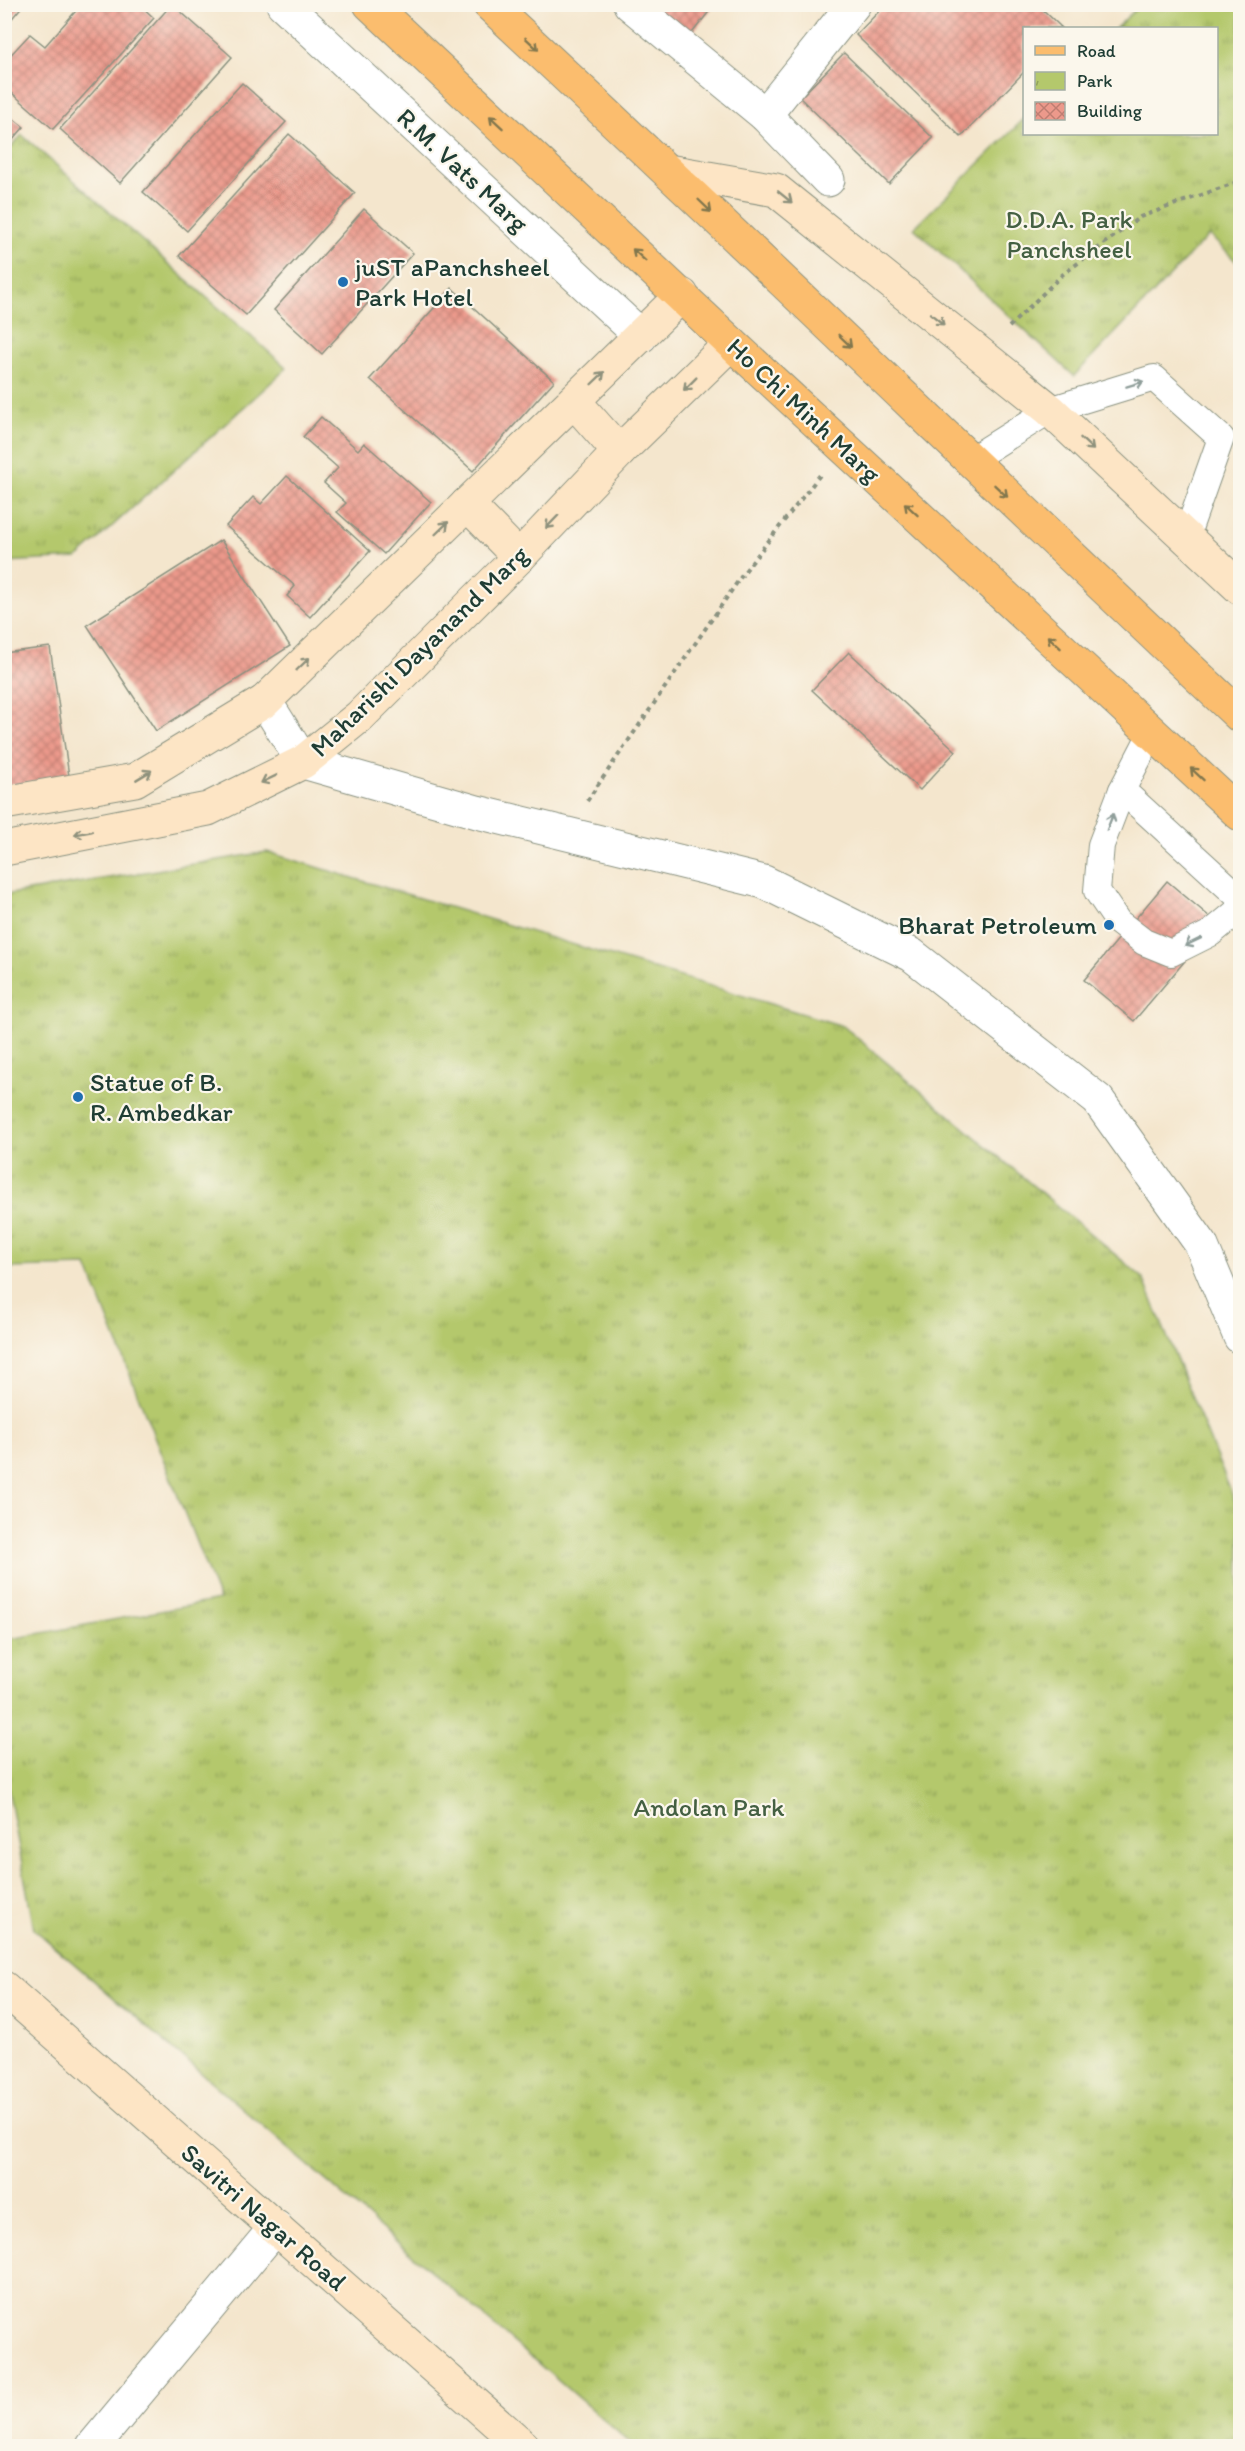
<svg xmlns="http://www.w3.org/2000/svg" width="1245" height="2451" font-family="Itim,sans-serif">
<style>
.park{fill:url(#park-tufts);stroke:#6a8250;stroke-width:1.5}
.building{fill:url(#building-cross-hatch)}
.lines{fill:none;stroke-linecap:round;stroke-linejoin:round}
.lane-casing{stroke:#8a9280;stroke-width:28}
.street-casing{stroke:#8a9280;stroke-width:35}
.secondary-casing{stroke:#8a9280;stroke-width:35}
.primary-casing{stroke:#8a9280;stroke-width:35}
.path{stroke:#8a9280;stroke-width:4;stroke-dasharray:4.5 4.5;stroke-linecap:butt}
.lane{stroke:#fff;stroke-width:26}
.street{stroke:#fff;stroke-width:33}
.secondary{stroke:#fde5c5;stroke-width:33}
.primary{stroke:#fbbd6e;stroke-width:33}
.oneway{stroke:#82774e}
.oneway2{stroke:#8e917c}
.oneway3{stroke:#8f9e9a}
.poi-dot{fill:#1f6fb2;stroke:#fbf7ec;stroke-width:2}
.labels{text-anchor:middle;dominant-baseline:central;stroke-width:4.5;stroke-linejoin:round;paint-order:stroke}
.street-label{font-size:26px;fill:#1f3d34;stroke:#fbf7ec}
.park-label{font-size:26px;fill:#446042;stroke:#fbf7ec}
.poi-label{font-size:26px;fill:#1f3d34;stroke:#fbf7ec;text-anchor:start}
</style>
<defs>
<pattern id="park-tufts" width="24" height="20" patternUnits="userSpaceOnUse" patternTransform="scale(1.5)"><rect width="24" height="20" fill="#b4c86c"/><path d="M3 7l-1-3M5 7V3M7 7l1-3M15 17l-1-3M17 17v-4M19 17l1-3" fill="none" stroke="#92a45a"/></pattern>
<pattern id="building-cross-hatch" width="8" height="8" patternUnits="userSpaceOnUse" patternTransform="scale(1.5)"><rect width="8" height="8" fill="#ec998b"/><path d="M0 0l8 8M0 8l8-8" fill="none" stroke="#bf7e72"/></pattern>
</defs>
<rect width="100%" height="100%" fill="#fbf7ec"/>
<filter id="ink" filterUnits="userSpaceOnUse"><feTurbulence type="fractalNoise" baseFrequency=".0167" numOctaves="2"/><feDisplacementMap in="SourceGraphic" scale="12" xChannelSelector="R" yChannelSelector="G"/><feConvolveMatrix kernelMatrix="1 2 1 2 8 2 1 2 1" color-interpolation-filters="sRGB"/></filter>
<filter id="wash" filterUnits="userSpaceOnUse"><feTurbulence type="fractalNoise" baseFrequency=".008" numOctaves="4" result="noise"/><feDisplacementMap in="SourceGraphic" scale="24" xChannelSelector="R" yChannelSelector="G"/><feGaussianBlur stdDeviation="1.35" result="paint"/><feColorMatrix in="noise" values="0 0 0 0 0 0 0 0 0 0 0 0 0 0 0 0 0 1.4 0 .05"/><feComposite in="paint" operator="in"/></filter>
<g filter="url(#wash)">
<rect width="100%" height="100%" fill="#f4e6cd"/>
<g class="park">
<path d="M1140,5H1240V265L1209,235L1074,376L914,228L1024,119V134H1216V28H1116Z"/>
<path d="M22,135L287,368L77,558L5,562L4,155Z"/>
<path d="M267,852L843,1026L1143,1278L1240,1514V2446H634L34,1929L5,1772V1640L219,1600L87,1266L5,1268V895Z"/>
</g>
<g id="blocks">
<g class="building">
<path d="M4,4H24L4,28Z"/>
<path d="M82,4H139L154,18L53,129L4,86V62L30,34L45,46Z"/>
<path d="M172,4L232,57L120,183L60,129Z"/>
<path d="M649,4H715L689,37Z"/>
<path d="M885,5H1038L1062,28H1024V72L961,137L856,35Z"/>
<path d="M844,53L933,138L889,184L800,98Z"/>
<path d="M242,83L286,122L187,231L143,192Z"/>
<path d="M4,111L24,127L4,150Z"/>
<path d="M289,134L355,193L246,315L179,256Z"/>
<path d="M364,209L413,253L322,354L274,310Z"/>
<path d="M452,288L554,381L473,471L370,379Z"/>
<path d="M321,417L358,450L364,443L431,502L384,554L337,512L346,503L324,483L338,468L303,437Z"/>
<path d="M287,476L370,551L310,617L287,596L295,586L226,526L253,497L261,504Z"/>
<path d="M221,540L290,646L156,731L87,625Z"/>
<path d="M50,647L69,776L4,786V653Z"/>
<path d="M849,652L956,751L920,790L812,690Z"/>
<path d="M1167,881L1217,923L1134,1021L1084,980Z"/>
</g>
</g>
</g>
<g filter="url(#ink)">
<use href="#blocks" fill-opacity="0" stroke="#8a9280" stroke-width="1.5"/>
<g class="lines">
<defs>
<g id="lane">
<path d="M969,461L1050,410L1154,378L1221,438L1186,537"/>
<path d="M1152,732L1122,790L1101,845L1097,891L1118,922L1144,942L1171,953L1211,933L1240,909"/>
<path d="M1122,790L1240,898"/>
</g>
<g id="street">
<path d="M283,4L641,336"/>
<path d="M630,4L765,115L828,180"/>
<path d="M765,115L854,4"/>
<path d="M265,701L303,762L477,812L764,882L912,955L1098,1100L1201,1244L1240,1337"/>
<path d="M93,2446L276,2227"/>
</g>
<g id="secondary">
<path d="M668,171L776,190L1050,410L1240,588"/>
<path d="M574,401L619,452"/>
<path d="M467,504L519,557"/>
<path d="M4,803L135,780L265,701L682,295"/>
<path d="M4,849L208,809L303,762L360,716L519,557L619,452L731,343"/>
<path d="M4,1988L523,2446"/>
</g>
<g id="primary">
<path d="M370,4L731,343L1240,814"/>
<path d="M489,4C742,239 989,480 1240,716"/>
</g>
</defs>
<use href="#lane" class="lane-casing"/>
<use href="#street" class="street-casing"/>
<use href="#secondary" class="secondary-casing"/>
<use href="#primary" class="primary-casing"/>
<g class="path">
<path d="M1009,327L1062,275L1140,217L1240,181"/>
<path d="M587,801L745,571L820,475"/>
</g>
<use href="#lane" class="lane"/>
<use href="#street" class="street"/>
<use href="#secondary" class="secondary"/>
<use href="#primary" class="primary"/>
</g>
<defs><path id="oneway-shaft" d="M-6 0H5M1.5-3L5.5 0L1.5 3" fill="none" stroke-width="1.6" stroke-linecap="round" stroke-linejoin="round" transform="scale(1.5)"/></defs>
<g class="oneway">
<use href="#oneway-shaft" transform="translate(532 44) rotate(43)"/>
<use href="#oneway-shaft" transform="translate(496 122) rotate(-137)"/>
<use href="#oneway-shaft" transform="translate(705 206) rotate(44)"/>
<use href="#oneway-shaft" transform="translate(639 255) rotate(-137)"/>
<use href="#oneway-shaft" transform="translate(845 341) rotate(44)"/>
<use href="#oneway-shaft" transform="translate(1001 491) rotate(43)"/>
<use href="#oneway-shaft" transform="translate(911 509) rotate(-137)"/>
<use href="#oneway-shaft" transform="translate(1054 642) rotate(-137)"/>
<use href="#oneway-shaft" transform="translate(1197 774) rotate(-137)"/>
</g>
<g class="oneway2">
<use href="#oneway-shaft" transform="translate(785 197) rotate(39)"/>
<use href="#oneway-shaft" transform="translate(937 319) rotate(39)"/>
<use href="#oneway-shaft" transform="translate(598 378) rotate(-44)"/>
<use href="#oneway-shaft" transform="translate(690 384) rotate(135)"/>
<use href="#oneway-shaft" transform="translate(1087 444) rotate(43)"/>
<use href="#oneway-shaft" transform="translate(552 522) rotate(134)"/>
<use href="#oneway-shaft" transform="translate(442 528) rotate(-44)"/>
<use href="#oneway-shaft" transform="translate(303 664) rotate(-44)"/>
<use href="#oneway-shaft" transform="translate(144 775) rotate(-31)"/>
<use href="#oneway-shaft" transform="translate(269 779) rotate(154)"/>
<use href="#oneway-shaft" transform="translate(83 833) rotate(169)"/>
</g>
<g class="oneway3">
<use href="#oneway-shaft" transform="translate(1135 384) rotate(-17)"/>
<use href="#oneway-shaft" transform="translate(1110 822) rotate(-69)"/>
<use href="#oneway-shaft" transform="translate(1193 942) rotate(154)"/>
</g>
</g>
<g class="poi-dot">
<circle cx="343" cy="282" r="6"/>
<circle cx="1109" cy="925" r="6"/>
<circle cx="78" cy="1097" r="6"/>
</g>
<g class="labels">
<g class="street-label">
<text transform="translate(463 170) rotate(43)">R.M. Vats Marg</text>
<text transform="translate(804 410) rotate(43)">Ho Chi Minh Marg</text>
<text transform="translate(419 651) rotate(-44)">Maharishi Dayanand Marg</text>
<text transform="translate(264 2217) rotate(41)">Savitri Nagar Road</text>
</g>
<g class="park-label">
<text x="1069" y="219">D.D.A. Park<tspan x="1069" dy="30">Panchsheel</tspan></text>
<text x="709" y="1807">Andolan Park</text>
</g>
<g class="poi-label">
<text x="355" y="267">juST aPanchsheel<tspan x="355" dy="30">Park Hotel</tspan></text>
<text x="1097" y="925" text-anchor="end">Bharat Petroleum</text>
<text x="90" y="1082">Statue of B.<tspan x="90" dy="30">R. Ambedkar</tspan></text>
</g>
</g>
<rect width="1245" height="2451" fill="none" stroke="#fbf7ec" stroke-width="24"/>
<rect x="1023" y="27" width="195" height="108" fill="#fbf7ec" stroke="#a3ada2" stroke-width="1.5"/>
<rect x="1035" y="46" width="30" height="9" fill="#fbbd6e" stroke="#a3ada2" stroke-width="1.5"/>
<text x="1077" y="57" font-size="18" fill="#1f3d34">Road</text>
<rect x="1035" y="72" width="30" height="18" fill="url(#park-tufts)" stroke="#a3ada2" stroke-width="1.5"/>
<text x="1077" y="87" font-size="18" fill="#1f3d34">Park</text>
<rect x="1035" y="102" width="30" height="18" fill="url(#building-cross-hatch)" stroke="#a3ada2" stroke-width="1.5"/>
<text x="1077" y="117" font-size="18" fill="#1f3d34">Building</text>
</svg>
